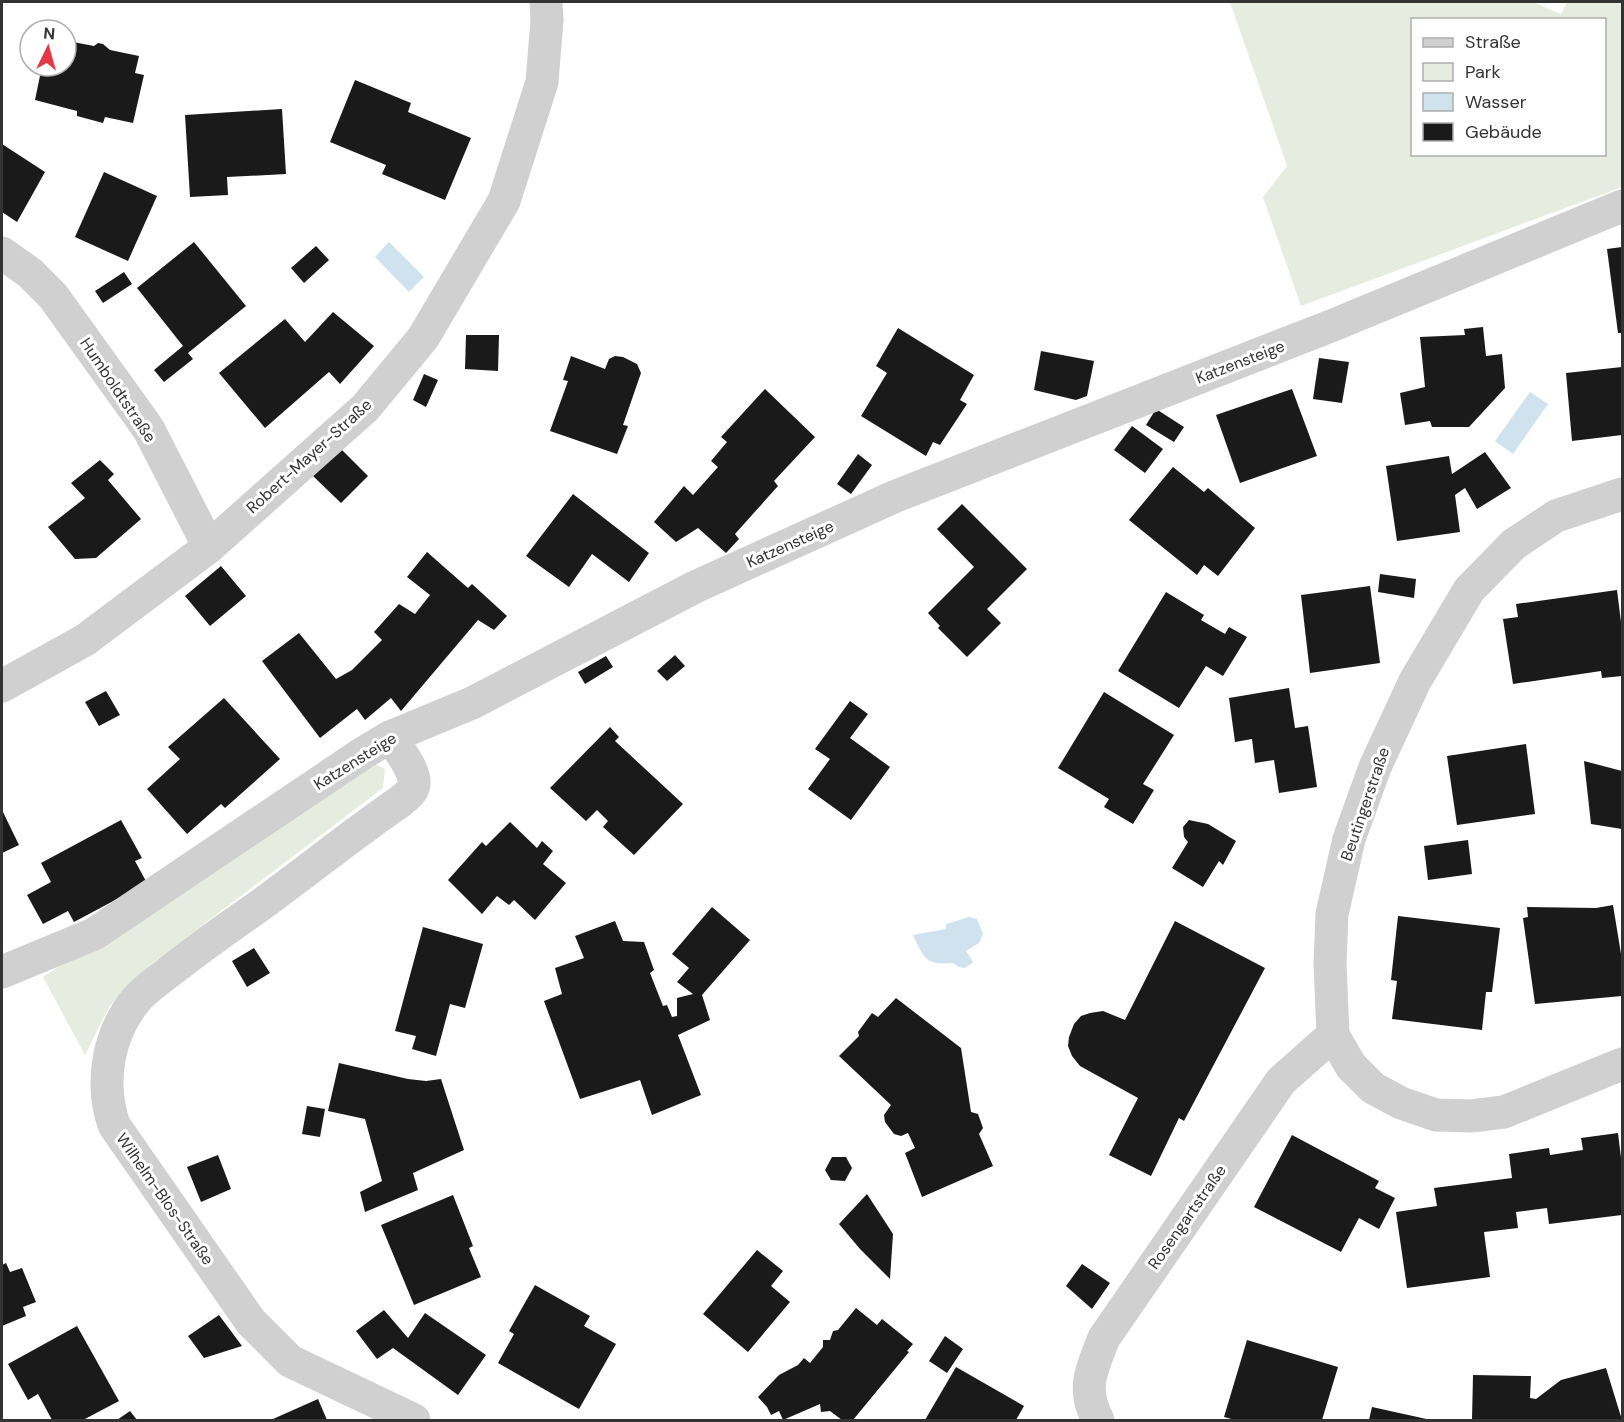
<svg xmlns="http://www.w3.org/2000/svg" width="1624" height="1422" font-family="'DM Sans',sans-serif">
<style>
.green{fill:#e6ecdf;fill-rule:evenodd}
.water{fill:#cfe2ee}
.building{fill:#1a1a1a}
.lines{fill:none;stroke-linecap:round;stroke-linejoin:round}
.minor{stroke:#d0d0d0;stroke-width:33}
.labels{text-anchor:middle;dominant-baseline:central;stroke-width:6;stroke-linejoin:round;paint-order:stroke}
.street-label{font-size:16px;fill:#333;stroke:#fff}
</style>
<rect width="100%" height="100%" fill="#fff"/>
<g class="green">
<path d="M1230,2H1533L1561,14L1567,2H1622V187L1301,306L1263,197L1287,166ZM1412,20H1604V154H1412Z"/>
<path d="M374,763L385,769L383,788L150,965L109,1007L85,1055L43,977Z"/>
</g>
<g class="water">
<path d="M389,242L424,277L409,292L375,257Z"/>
<path d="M1530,392L1548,404L1513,454L1495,441Z"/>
<path d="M969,917L977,919L983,934L979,943L966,951L973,962L965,968L959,967L953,963C926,965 925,960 913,935L946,929V924Z"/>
</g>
<g class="building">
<path d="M73,42L94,46L98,43L103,44L110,50L139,56L135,73L144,75L133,123L105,117L103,123L77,116V111L35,100L42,66H66V56H71Z"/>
<path d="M355,80L411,103L408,112L471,138L445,200L382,174L386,165L330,142Z"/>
<path d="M282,109L286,174L227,177L228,195L190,197L185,115Z"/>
<path d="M2,144L45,172L17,222L2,212Z"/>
<path d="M104,172L157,196L128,261L75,237Z"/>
<path d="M194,242L246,306L188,353L193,359L164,382L154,370L183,346L137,288Z"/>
<path d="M316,246L329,260L304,283L291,268Z"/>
<path d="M1622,247V333H1618L1607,249Z"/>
<path d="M124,272L132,284L103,303L95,291Z"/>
<path d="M333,312L374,346L340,384L329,372L265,428L219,373L285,319L305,342Z"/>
<path d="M1483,327L1486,356L1502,354L1505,388L1469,427H1432L1430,421L1405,425L1400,393L1425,387L1420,337L1465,335L1464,329Z"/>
<path d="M898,328L974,375L960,400L967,404L940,445L933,442L926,456L861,416L887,373L876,366Z"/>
<path d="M466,335H499L498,371L465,369Z"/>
<path d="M1041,351L1094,361L1087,396L1076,400L1034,390Z"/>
<path d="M571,356L605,369L609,359L615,356L623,357L637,364L641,373L623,425L628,426L617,454L550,431L568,381L563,380Z"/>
<path d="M1319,358L1349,362L1342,403L1313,399Z"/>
<path d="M1622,367V435L1572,441L1566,373Z"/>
<path d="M424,374L438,380L426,407L413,400Z"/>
<path d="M765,389L815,437L774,481L778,486L735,534L739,539L726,553L698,528L676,542L654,522L684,486L693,495L718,467L711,461L727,442L721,437Z"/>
<path d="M1292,389L1317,456L1240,483L1216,415Z"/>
<path d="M1156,409L1184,427L1174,442L1146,425Z"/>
<path d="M1132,426L1163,449L1145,473L1114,450Z"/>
<path d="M340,448L368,476L341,503L313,476Z"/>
<path d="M1485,452L1511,488L1477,509L1465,488L1455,495L1460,532L1397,541L1386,466L1449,456L1452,474Z"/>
<path d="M858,454L872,465L851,494L837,484Z"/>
<path d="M100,460L114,474L108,480L141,519L96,558L75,559L48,527L85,498L71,483Z"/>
<path d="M1173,467L1204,492L1208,488L1255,528L1218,576L1204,565L1197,575L1129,520Z"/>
<path d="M573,494L649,553L629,582L592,554L569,587L526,556Z"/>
<path d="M962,504L1027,569L987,609L1001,623L967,657L938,628L940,626L928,613L974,567L937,529Z"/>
<path d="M427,552L468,588L472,584L507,616L494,630L478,620L401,711L391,698L365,720L357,709L320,738L262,661L299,633L336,679L352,670L382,640L374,632L399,604L415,614L430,595L407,577Z"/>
<path d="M221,566L246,596L210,626L185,596Z"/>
<path d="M1380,574L1416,579L1414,598L1378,592Z"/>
<path d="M1370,586L1380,663L1310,673L1301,595Z"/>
<path d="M1617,590L1622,630V676L1602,678L1601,671L1513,684L1503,619L1518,617L1516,604Z"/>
<path d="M1166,592L1204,615L1201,620L1225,634L1229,627L1247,637L1223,676L1206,666L1179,708L1118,671Z"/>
<path d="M675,655L685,666L667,681L657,671Z"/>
<path d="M606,656L613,667L585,684L578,672Z"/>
<path d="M1289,688L1295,728L1308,726L1317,787L1279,793L1274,760L1255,763L1252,739L1235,742L1229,698Z"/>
<path d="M106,691L120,715L99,726L85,702Z"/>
<path d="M1104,692L1174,735L1143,784L1154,790L1133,824L1104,807L1109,799L1058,768Z"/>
<path d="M224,698L280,759L225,808L221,804L187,834L147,789L180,759L168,747Z"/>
<path d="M850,701L868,714L850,738L890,767L851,820L808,789L830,759L815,749Z"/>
<path d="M610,727L619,737L615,741L683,804L634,855L603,827L608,821L597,810L586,821L550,788Z"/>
<path d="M1526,744L1535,814L1457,825L1447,756Z"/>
<path d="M1584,761L1622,771V829L1591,824Z"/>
<path d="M2,810L19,845L2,853Z"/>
<path d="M121,820L142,858L135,861L147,883L74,922L68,911L43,924L27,895L51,882L41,863Z"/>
<path d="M1189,820L1208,824L1236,841L1223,865L1219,861L1203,887L1172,868L1188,842L1184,837L1183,827Z"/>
<path d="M510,822L537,848L542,841L553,851L543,864L566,883L535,920L514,900L509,905L497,896L482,914L448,880L482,842L486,846Z"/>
<path d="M1468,840L1472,874L1428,880L1424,846Z"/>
<path d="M1613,905L1622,960V996L1535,1004L1523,918L1528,917L1527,907L1596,908Z"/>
<path d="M712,907L750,940L702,995L710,1020L678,1035L701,1095L652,1115L640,1080L580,1099L544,1001L562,994L555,968L584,958L575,936L615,921L623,941L644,942L654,970L650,973L663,1006L667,1005L672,1017L677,1016V998L693,994L677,982L689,968L672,954Z"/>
<path d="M1398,916L1500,928L1492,992H1486L1482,1030L1392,1019L1397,981L1391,980Z"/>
<path d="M1175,921L1265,968L1184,1121L1179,1118L1151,1176L1109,1155L1138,1098L1080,1066L1072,1056L1068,1046L1069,1037L1074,1024L1081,1016L1090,1013L1103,1011L1125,1020Z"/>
<path d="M423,927L483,944L465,1008L450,1004L436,1056L412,1049L416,1036L395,1031Z"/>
<path d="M254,948L270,973L247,987L232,961Z"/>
<path d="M896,998L961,1048L971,1112L978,1114L983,1128L979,1134L993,1166L922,1197L905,1153L915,1148L908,1133L901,1136L894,1134L885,1122L884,1115L891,1105L839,1056L859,1036L858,1032L872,1013L878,1017Z"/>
<path d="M339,1063L408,1079L426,1081L441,1079L464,1150L413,1173L418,1190L365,1212L360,1192L382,1181L365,1119L328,1111Z"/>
<path d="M307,1106L325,1109L320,1137L302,1134Z"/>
<path d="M1618,1133L1622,1166V1215L1549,1224L1547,1208L1516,1212L1518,1228L1484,1232L1490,1277L1407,1288L1396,1212L1437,1206L1434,1188L1512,1178L1509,1154L1549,1148L1550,1155L1583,1150L1581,1138Z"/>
<path d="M1292,1135L1379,1181L1375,1188L1395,1198L1379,1229L1359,1218L1341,1252L1254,1207Z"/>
<path d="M218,1155L231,1189L201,1202L187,1167Z"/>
<path d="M832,1157H846L852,1168L845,1181L831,1180L825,1170Z"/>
<path d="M867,1194L893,1234L890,1279L860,1249L839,1224Z"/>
<path d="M453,1195L473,1246L469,1248L481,1277L414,1305L381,1225Z"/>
<path d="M757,1250L783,1271L771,1286L790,1302L748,1352L703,1314Z"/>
<path d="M6,1263L10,1272L22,1268L36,1302L23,1307L26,1316L2,1326V1265Z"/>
<path d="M1082,1264L1110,1283L1092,1309L1066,1286Z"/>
<path d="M535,1285L590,1316L584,1326L616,1344L579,1409L498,1363L514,1334L509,1331Z"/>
<path d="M856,1308L877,1325L882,1319L913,1344L907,1351L909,1352L853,1420H842L830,1411L821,1412L820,1404L783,1420L779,1411L771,1415L767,1407L758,1397L779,1375L798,1365L804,1358L810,1363L823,1347V1340H830L833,1331L838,1330Z"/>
<path d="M384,1310L408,1338L425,1313L486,1355L458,1395L393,1348L377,1359L356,1331Z"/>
<path d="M219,1315L242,1346L204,1358L188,1336Z"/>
<path d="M77,1326L119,1401L83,1420H52L38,1394L28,1400L8,1364Z"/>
<path d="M945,1336L963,1349L947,1373L929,1361Z"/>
<path d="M1247,1340L1338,1367L1322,1420H1235L1224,1417Z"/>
<path d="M956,1367L1024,1406L1016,1420H925Z"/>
<path d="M1606,1368L1622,1420H1472L1473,1375L1531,1376L1530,1398L1536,1399L1561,1380Z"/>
<path d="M318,1399L327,1420H274L273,1419Z"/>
<path d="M1372,1407L1431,1420H1369Z"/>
<path d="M130,1411L137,1420H117Z"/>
</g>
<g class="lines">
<g class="minor">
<path d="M2,253L30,273L53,296L140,417L149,430L209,547"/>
<path d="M1622,494L1556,516L1514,544L1469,590L1415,681L1375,767L1349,839L1332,914L1330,963L1333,1035L1351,1066L1373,1088L1401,1103L1436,1115L1471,1116L1504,1112L1622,1064"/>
<path d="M2,686L85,640L209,547L365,408L423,338L504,201L542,82L547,20L546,2"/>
<path d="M390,737C398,749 421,776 412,790C410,794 404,798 401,801C351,835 304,874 255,909C226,929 198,949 170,971C159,980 145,989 136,1000C107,1035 100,1084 114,1125L251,1322L290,1361L414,1420"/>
<path d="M2,972L94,934L360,755L390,737L472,703L695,587L896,496L1331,326L1622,206"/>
<path d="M1098,1420C1081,1389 1092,1368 1104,1338L1281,1081L1333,1035"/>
</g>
</g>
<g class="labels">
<g class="street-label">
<text transform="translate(1240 362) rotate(-21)">Katzensteige</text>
<text transform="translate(118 390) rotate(56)">Humboldtstraße</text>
<text transform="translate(309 456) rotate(-42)">Robert-Mayer-Straße</text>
<text transform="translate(790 544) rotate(-24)">Katzensteige</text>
<text transform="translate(355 761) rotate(-32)">Katzensteige</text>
<text transform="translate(1365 804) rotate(-71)">Beutingerstraße</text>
<text transform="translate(165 1199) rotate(55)">Wilhelm-Blos-Straße</text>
<text transform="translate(1187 1217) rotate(-55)">Rosengartstraße</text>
</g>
</g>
<rect width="1624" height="1422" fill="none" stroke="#333333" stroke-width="6"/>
<rect x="1411" y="18" width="195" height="138" fill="#ffffff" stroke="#adadad" stroke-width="1.5"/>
<rect x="1423" y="38" width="30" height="9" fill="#d0d0d0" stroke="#adadad" stroke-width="1.5"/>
<text x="1465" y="48" font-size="18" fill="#333333">Straße</text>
<rect x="1423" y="63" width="30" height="18" fill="#e6ecdf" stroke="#adadad" stroke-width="1.5"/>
<text x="1465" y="78" font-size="18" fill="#333333">Park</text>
<rect x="1423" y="93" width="30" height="18" fill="#cfe2ee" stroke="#adadad" stroke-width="1.5"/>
<text x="1465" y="108" font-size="18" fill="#333333">Wasser</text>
<rect x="1423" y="123" width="30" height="18" fill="#1a1a1a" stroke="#adadad" stroke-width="1.5"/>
<text x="1465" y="138" font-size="18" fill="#333333">Gebäude</text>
<g transform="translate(48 48) rotate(5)"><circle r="28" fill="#ffffff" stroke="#adadad" stroke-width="1.5"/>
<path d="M0-4.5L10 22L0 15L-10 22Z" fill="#e63946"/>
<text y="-9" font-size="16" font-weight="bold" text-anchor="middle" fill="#333333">N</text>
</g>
</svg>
